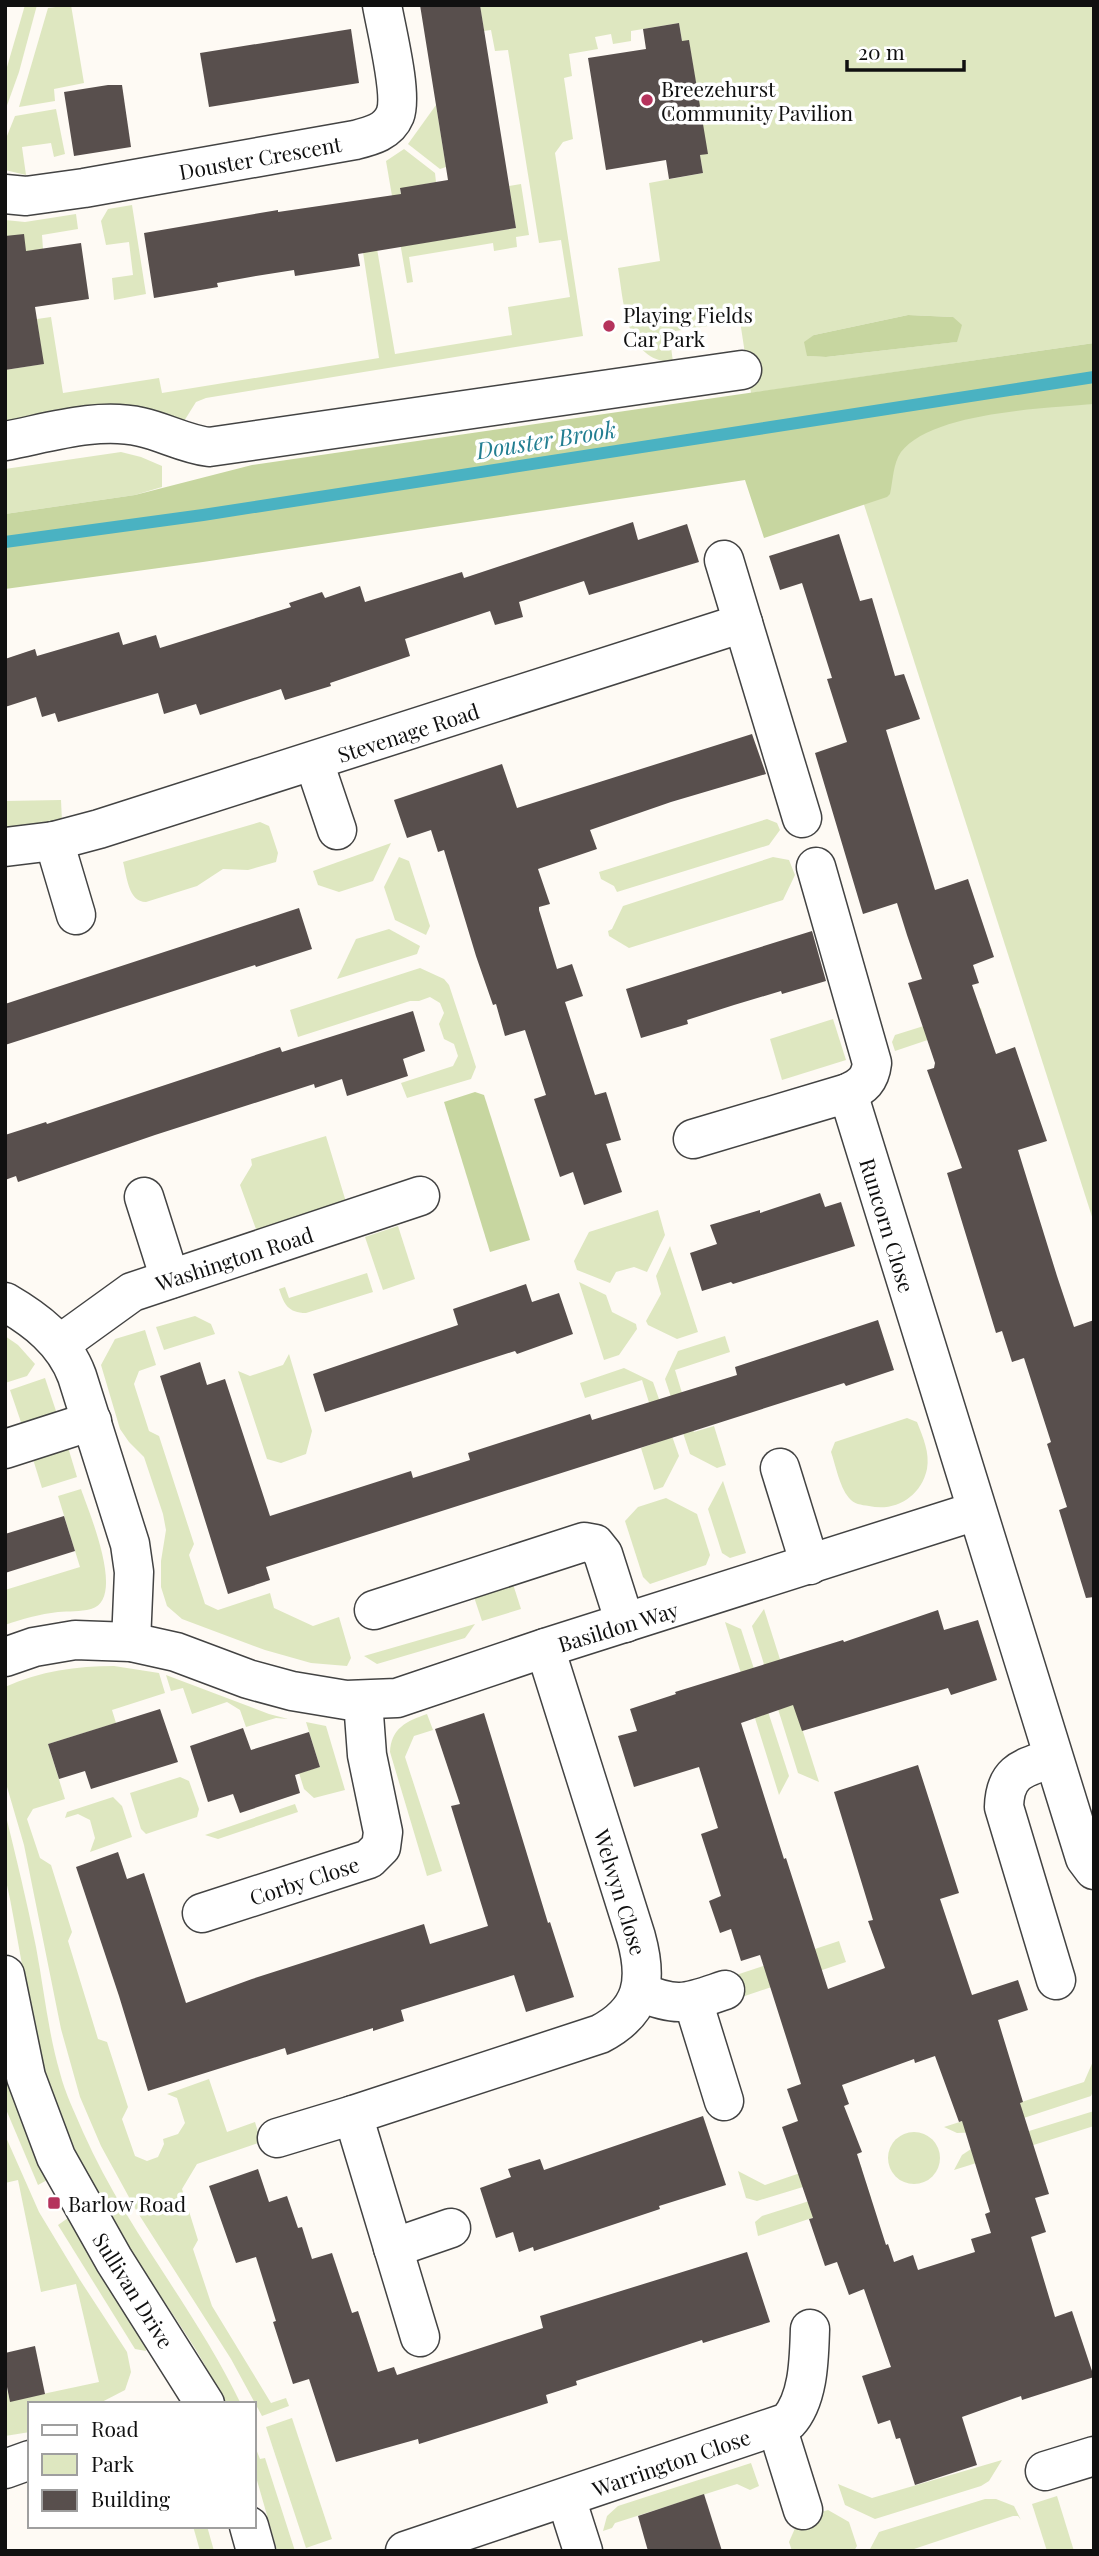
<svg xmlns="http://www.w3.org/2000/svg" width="1099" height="2556" font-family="'Playfair Display',serif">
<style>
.green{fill:#dee7c0;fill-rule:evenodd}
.forest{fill:#c7d6a0}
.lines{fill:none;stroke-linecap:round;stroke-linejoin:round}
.stream{stroke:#4ab2c2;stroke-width:12}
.building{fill:#584f4d;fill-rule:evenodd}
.minor-casing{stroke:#434343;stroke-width:41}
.minor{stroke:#fff;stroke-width:38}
.poi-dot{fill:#b5335c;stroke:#fff;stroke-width:2.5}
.labels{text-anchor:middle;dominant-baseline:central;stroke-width:7;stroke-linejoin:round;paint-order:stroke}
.poi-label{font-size:21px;fill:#101010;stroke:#fff;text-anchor:start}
.street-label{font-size:21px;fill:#101010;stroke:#fff}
.water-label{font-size:23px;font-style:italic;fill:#227e91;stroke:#fff}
</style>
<rect width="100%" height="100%" fill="#fefaf4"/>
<g class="green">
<path d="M25,5H37L19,72L5,111V74Z"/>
<path d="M71,5L84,83L54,89L55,101L19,107L48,8Z"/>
<path d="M480,5H1094V343L751,393L740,321L669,332L673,362C625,362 624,302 618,268L660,261L649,183L703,173L700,155L707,153L689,41H682L679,23L631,31V41L613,44L611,34L595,37L598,49L569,54L572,76L564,78L573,139L563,142L555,153L583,336L206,398L196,402L181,426L5,422V370L43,364L37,319L51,317L63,393L159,378L162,393L379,358L361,239L375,237L395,354L512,335L508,307L570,297L561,240L539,243L508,50L495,51L491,30L484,31ZM908,315L953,317L956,342L826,357L808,356L814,335Z"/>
<path d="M436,105L446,167L440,169L408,144Z"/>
<path d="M56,109L65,154L54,157L51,143L22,147L26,175L5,170V141L15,116Z"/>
<path d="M404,149L435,173L436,182L400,189L409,245L516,228L509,186L521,184L529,235L516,237L517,247L494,251L493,243L409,257L413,282L407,283L386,161Z"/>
<path d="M132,205L146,294L114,300L112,278L133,275L129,242L106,245L101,221L108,209Z"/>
<path d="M76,214L78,229L42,235L43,249L6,254L5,220L25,222Z"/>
<path d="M1094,388V1223L843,439Z"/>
<path d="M121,452L141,457L162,466V487L135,495L5,514V469Z"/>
<path d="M61,800L62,822L5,831V801Z"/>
<path d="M767,819L777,823L780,830L769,845L617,892L614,886L601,879L599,872Z"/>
<path d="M260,822L269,826L278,853L276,862L248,870L223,869L197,886L146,902C128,902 127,876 123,862Z"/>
<path d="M391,843L373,881L339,892L318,885L313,871Z"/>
<path d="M399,857L409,861L430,926L426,935L395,920L384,887Z"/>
<path d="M773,857L789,860L795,875L783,900L629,948L609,936L608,931L612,929L623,906Z"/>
<path d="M389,929L420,946L417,954L337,979L356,939Z"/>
<path d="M420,968L444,979L449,985L476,1067L471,1079L407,1098L401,1083L453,1066L458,1056L454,1044L444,1039L439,1024L444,1013L440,1003L430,997L419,1001H410L298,1037L290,1010Z"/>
<path d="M981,1008L984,1021L895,1051L892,1042L895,1035Z"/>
<path d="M833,1019L846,1060L782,1080L770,1039Z"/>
<path d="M326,1136L346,1202L257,1232L240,1185L252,1165L251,1159Z"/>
<path d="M658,1210L665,1235L647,1272L634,1267L616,1272L610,1283L577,1270L574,1261L589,1232Z"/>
<path d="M398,1226L415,1279L383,1290L365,1237Z"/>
<path d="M670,1246L698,1332L677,1339L648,1325L646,1321L661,1294L656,1276Z"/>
<path d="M367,1273L373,1292L306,1313C288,1313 284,1304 279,1289L285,1287L289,1298Z"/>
<path d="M579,1282L606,1295L612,1312L636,1324L637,1329L619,1355L604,1360Z"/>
<path d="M195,1316L211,1324L215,1334L164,1350L156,1327Z"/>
<path d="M145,1330L156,1365L139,1371L134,1384L149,1431L159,1436L194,1544L189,1555L205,1604L218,1610L270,1593L274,1608L313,1626L339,1617L351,1658L347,1666L311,1663L265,1650L182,1619L167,1606L161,1587V1561L166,1530L163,1514L144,1457L129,1442L120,1429L101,1365L115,1339Z"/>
<path d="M5,1336L18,1345L35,1364L27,1376L5,1383Z"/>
<path d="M725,1336L730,1352L675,1370L694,1432L714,1426L726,1465L717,1468L690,1454L665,1379L678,1351Z"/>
<path d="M289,1354L312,1431L306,1454L281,1463L267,1459L238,1371L250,1376L283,1365Z"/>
<path d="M624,1368L653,1382L679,1456L663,1487L654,1490L641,1448L661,1441L642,1380L585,1398L580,1383Z"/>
<path d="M45,1378L58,1417L23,1428L10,1390Z"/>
<path d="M907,1418L917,1422C923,1437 930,1453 927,1469C921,1497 895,1512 869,1506C861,1505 854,1504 849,1498C839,1486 836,1466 831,1452L835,1442Z"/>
<path d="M67,1444L77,1477L42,1488L32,1456Z"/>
<path d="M723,1481L746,1553L730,1558L722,1553L708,1509Z"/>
<path d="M81,1489C88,1510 127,1600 91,1609C80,1612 69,1611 58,1612C40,1614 22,1619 5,1625V1590L80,1567L58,1496Z"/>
<path d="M666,1498L697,1514L710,1555L706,1565L650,1584L643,1577L625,1521L638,1507Z"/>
<path d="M512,1581L521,1609L482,1621L473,1594Z"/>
<path d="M764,1609L819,1782L798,1773L752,1626Z"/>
<path d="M725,1622L741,1629L789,1776L779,1795Z"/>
<path d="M475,1624L465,1638L377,1664L364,1656Z"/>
<path d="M114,1666L159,1673L165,1693L112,1710L116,1723L48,1744L65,1799L33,1809L27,1819L40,1858L51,1865L72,1932L68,1941L98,2039L107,2042L128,2107L122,2119L135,2156L147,2161L158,2157L164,2144L163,2139L178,2134L185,2123L177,2098L167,2094L209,2079L227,2132L255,2122L261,2142L197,2164L182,2189L198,2240L193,2249L212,2306L271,2403L286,2398L289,2406L262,2416L231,2359L136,2210L101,2146L80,2097L61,2029L24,1845L5,1780V1687C40,1671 77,1666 114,1666Z"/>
<path d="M166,1675L269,1714L288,1719L276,1718L246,1727L240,1710L227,1702L192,1714L183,1688L171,1691Z"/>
<path d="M427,1714L433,1730L414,1736L405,1757L442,1871L427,1876L390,1752C391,1728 407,1721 427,1714Z"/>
<path d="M306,1722L326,1726L345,1790L314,1798L304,1789L299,1773L320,1767Z"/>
<path d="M180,1777L189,1781L199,1809L197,1817L146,1834L141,1829L130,1793Z"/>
<path d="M113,1797L122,1806L132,1837L90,1852L95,1838L90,1820L78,1814L65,1818L67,1812Z"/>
<path d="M295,1804L298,1812L218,1839L205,1835Z"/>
<path d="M5,1812C16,1857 27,1902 36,1947C44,1989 48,2032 60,2073C65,2093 75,2113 83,2132C126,2229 195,2309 241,2404H226C214,2382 203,2360 189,2339C146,2272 97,2207 66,2133C36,2059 25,1977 10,1899L5,1876Z"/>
<path d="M839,1941L846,1962L733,2000L727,1978Z"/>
<path d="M5,2059L49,2179L38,2185L5,2107Z"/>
<path d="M1094,2059V2089L1091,2096L981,2132L957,2133L944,2127L1084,2082Z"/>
<path d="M1094,2111V2126L954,2170L962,2155L971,2149Z"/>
<circle cx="914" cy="2158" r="26"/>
<path d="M5,2135L39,2212L80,2280L127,2352L131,2372L125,2390L98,2404H30V2432L5,2436V2381L10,2401L99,2382L76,2284L41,2292L18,2180L5,2183Z"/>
<path d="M856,2154L862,2169L757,2201L746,2198L738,2171L765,2185Z"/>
<path d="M866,2183L871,2198L758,2236L755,2222L762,2216Z"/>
<path d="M68,2218L145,2344L146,2351L135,2349L58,2225Z"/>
<path d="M292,2418L332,2539L306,2548L266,2427Z"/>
<path d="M254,2444L260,2459L265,2458L295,2551L277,2550L254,2470Z"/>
<path d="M1002,2460L989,2481L981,2486L875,2519L845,2505L838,2484L872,2498Z"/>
<path d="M751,2463L759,2486L750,2490L737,2484L615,2523L612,2528L603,2531L607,2516L618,2506Z"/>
<path d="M1057,2496L1074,2551H1047L1032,2504Z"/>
<path d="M985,2499H996L1014,2506L1021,2520L1018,2516H1013L908,2551H869L879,2532Z"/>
<path d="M828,2510L849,2522L857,2546L854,2551H792L789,2542L799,2519Z"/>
<path d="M193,2526H207L214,2551H200Z"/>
</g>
<g class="forest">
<path d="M908,315L953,317L962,325L957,342L826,357L807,356L804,342L814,335Z"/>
<path d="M1094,343V404C1047,408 931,412 901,452C893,463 893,481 890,494L887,497L764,538L745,480L203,562L5,589V514L135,495L252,465Z"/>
<path d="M475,1092L484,1095L530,1240L490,1252L444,1102Z"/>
</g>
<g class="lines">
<path class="stream" d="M5,542L203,515L1094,377"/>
</g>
<g class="building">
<path d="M420,5H480L516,228L358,254L360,266L295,276L294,270L256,276L217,283L218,287L154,298L144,233L278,210V212L401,194L400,188L448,180Z"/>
<path d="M679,23L682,41L689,40L708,154L700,155L703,173L669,179L666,160L606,170L588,58L646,49L643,29Z"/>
<path d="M351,29L359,83L209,107L200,53Z"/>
<path d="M108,85H122L131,147L74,156L64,92Z"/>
<path d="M24,234L26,251L81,243L89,299L35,307L44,364L5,370V236Z"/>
<path d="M633,522L638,540L687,524L699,562L589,595L584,581L519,602L523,617L495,625L490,611L405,639L410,656L330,683L331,686L285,700L281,689L200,715L196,704L164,714L158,693L58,722L55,713L42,717L36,697L5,707V659L35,649L37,656L119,632L123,645L156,635L160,648L291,607L289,603L322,592L325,598L360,586L365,602L462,572L464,578Z"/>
<path d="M839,534L860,601L872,598L895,676L904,674L920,719L886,730L935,890L968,879L994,957L973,965L979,983L972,985L996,1054L1015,1047L1047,1141L1018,1150L1057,1276L1074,1327L1094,1320V1597L1086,1598L1059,1510L1067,1507L1047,1444L1051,1442L1024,1358L1012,1362L1002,1331L996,1333L947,1173L962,1168L927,1070L934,1068L935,1063L908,983L922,979L907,935L897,903L863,914L815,753L847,742L827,679L832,678L802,583L780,590L769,556Z"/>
<path d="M752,734L766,774L671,802L590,830L597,849L538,869L550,904L539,907V910L557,969L572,964L583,996L565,1002L595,1095L606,1092L621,1140L606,1144L622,1192L584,1205L573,1172L560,1177L534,1099L546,1095L525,1030L505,1036L496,1004L493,1005L476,956L444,850L438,852L431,830L407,838L394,800L502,764L517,808Z"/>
<path d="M299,908L312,949L256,967L255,965L5,1045V1004Z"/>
<path d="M812,931L826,981L782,994L781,991L734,1005L687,1020L688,1024L641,1038L626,989Z"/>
<path d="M413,1011L425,1051L403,1059L408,1076L347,1096L342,1079L315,1088L314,1084L155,1135L18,1182L16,1176L5,1180V1135L46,1122L47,1124L280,1047L282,1052Z"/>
<path d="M820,1193L825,1207L841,1202L855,1246L733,1284L731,1282L702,1291L690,1253L717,1244L710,1225L760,1210V1213Z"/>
<path d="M526,1284L532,1302L559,1293L573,1334L517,1354L515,1351L325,1412L313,1374L458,1325L453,1309Z"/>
<path d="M878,1320L894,1370L846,1386L844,1383L266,1567L270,1580L228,1594L160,1376L200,1362L207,1385L225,1379L270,1516L411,1471L413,1478L470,1460L468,1453L590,1414L592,1420L737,1375L735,1367Z"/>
<path d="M64,1516L75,1551L5,1573V1534Z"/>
<path d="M938,1610L944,1630L978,1620L997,1680L951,1695L948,1688L802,1731L793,1705L741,1723L784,1859L786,1858L828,1989L885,1968L868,1921L873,1920L834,1792L918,1765L959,1893L940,1899L972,1995L1018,1980L1028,2010L998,2020L1023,2102L1020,2103L1049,2194L1035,2198L1046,2232L1031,2237L1055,2317L1072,2311L1094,2377L1022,2400L1021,2396L962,2417L977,2465L915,2485L900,2438L896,2439L890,2420L878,2424L862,2376L891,2367L864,2289L849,2295L837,2262L825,2266L809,2219L813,2218L782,2127L798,2121L787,2089L801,2084L760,1955L741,1961L731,1929L720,1933L709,1901L721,1896L701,1834L718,1828L699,1767L634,1787L618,1736L637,1731L630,1709L676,1694L675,1692L843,1640L844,1642ZM935,2056L959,2122L962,2121L990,2212L985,2214L991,2233L971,2239L975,2252L918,2270L913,2255L894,2262L888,2244L886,2245L857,2154L862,2152L844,2106L849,2104L842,2085L914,2059L915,2063Z"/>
<path d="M160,1709L178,1762L91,1789L85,1771L59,1779L48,1744Z"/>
<path d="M484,1713L548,1923L550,1922L574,1997L526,2012L514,1975L401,2010L404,2021L373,2031V2028L287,2055L285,2048L148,2091L119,1996L76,1867L118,1852L127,1879L144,1873L186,2003L252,1979L424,1924L430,1944L488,1926L451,1806L460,1804L435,1729Z"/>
<path d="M243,1728L251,1750L309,1732L320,1767L295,1775L300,1793L240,1813L233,1794L208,1802L190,1746Z"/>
<path d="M703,2116L726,2185L659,2206L660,2209L534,2251L533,2247L519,2252L513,2232L496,2238L480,2188L511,2177L508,2169L540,2159L544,2170Z"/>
<path d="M258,2169L269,2202L287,2196L298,2228L302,2227L312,2259L332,2253L352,2313L358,2311L378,2372L394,2367L397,2375L543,2328L540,2316L747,2252L770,2322L703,2343L702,2340L576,2381L577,2385L546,2395L548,2403L483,2424L419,2444L418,2439L336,2462L309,2379L293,2384L273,2322L276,2321L256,2257L236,2263L209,2186Z"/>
<path d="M35,2346L45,2394L10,2402L5,2377V2353Z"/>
<path d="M704,2494L722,2551H648L638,2516Z"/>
</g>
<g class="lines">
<defs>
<g id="minor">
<path d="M5,194L26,196L84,188L355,140C371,136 388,132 395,115C403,95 386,28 382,5"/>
<path d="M5,441C48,433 97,417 141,427C164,432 185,444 209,447L742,370"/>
<path d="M743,623L802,818"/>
<path d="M314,762L337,830"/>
<path d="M54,841L76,915"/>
<path d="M5,847L54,841L99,829L743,623L724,560"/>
<path d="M816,867L872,1063C870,1080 863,1086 848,1093"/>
<path d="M693,1139L848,1093L1085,1858L1094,1870"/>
<path d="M144,1197L170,1279"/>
<path d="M5,1302C36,1320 64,1341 77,1376L130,1544L134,1572L131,1642"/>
<path d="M60,1344L132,1292L420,1196"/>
<path d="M5,1449L92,1421"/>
<path d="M780,1468L810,1565"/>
<path d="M374,1610L584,1542L595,1544L603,1554L625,1623"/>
<path d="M5,1657L34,1647L75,1640L131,1642L176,1652L248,1679L292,1691L346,1700L397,1698L545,1648L976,1511"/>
<path d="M1053,1758C1023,1768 1005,1771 1004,1807L1056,1980"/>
<path d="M202,1913L369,1859L381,1847L383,1832L367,1755L363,1701"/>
<path d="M5,1975L26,2077L56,2157L114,2260L205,2404"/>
<path d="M640,1992C679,2008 686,2003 725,1990"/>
<path d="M693,2001L724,2101"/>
<path d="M277,2138L353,2115"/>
<path d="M393,2248L451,2228"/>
<path d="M420,2337L353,2115L600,2034C644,2011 648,1980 636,1937L545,1648"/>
<path d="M777,2427L803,2510"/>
<path d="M5,2469L30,2460"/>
<path d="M1045,2471L1094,2456"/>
<path d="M566,2498L583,2551"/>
<path d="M249,2526L256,2551"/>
<path d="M405,2551L788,2422C809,2399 809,2358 810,2329"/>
</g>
</defs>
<use href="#minor" class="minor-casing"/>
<use href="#minor" class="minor"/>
</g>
<g class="poi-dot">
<circle cx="647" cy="100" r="7"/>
<circle cx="609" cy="326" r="7"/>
<rect x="47" y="2196" width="14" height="14" rx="3.5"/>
</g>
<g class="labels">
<g class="poi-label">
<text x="661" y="88">Breezehurst<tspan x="661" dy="24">Community Pavilion</tspan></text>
<text x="623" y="314">Playing Fields<tspan x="623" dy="24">Car Park</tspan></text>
<text x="68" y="2203">Barlow Road</text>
</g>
<g class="street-label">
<text transform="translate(260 157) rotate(-10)">Douster Crescent</text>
<text transform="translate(408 732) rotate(-18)">Stevenage Road</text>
<text transform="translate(888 1225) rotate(73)">Runcorn Close</text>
<text transform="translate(234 1258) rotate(-18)">Washington Road</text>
<text transform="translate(618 1626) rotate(-17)">Basildon Way</text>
<text transform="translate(304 1880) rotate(-18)">Corby Close</text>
<text transform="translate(621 1892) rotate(73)">Welwyn Close</text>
<text transform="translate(134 2290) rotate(58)">Sullivan Drive</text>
<text transform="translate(671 2462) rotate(-19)">Warrington Close</text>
</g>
<g class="water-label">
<text transform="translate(546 439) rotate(-9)">Douster Brook</text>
</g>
</g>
<rect width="1099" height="2556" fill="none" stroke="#101010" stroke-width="14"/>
<rect x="28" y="2402" width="228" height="126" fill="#ffffff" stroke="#9f9f9f" stroke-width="2"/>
<rect x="42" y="2425" width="35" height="10" fill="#ffffff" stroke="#9f9f9f" stroke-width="2"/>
<text x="91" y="2437" font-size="21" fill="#101010">Road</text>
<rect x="42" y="2454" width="35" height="21" fill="#dee7c0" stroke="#9f9f9f" stroke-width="2"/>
<text x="91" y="2472" font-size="21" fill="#101010">Park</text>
<rect x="42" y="2490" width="35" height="21" fill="#584f4d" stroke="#9f9f9f" stroke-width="2"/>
<text x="91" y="2507" font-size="21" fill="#101010">Building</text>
<path d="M847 60v10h117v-10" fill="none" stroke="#101010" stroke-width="3.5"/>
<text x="858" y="60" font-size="21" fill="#101010" stroke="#ffffff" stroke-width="5" paint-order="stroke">20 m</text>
</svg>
